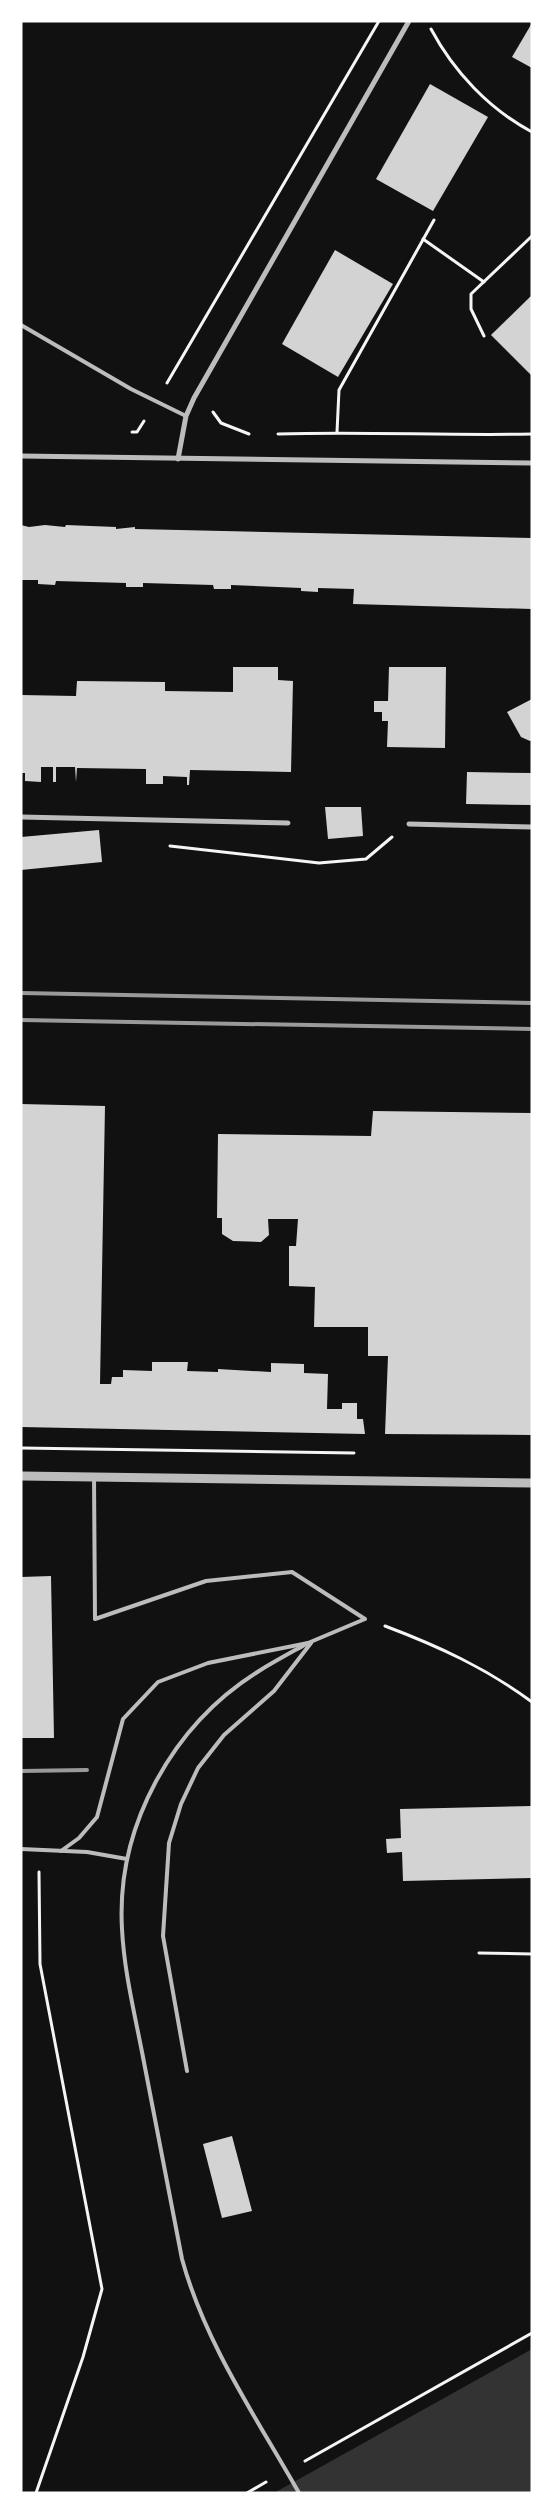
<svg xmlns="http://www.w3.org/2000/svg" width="553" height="2514" font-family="Commissioner,sans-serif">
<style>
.water{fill:#333}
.building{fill:#d3d3d3}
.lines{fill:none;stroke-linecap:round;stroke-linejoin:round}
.path{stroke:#f5f5f5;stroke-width:3}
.service{stroke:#bcbcbc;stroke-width:4}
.minor{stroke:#bcbcbc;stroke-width:5}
.tertiary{stroke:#bcbcbc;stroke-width:9}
.rail{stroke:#9a9a9a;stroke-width:4}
</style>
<rect width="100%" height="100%" fill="#111"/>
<path class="water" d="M532,2349V2493H274Z"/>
<g class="building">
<path d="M532,23V68L512,57Z"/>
<path d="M430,84L488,117L433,211L376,179Z"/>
<path d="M335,250L393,284L338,377L282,344Z"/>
<path d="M532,295V376L491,335Z"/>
<path d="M21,525L29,527L45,525L65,527L66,525L116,527V529L135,527V529L532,538V609L353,604L354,589L318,588V592L301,591V588L231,585V589H214L213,585L143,583V587H126V583L56,581L55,585L38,584V580H21Z"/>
<path d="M233,667H278V680L293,681L291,772L190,770L189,785H187V777L163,776V784H146V769L77,768L76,782L75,767H56V782H53V767H41V782L25,781V773H21V695L76,696L77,681L165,682V691L233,692Z"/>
<path d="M389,667H446L445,748L387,747L388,721H382V712H374V701H388Z"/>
<path d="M532,699V740L530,741L521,737L507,712Z"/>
<path d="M467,772L532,773V805L466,804Z"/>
<path d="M325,807H361L363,836L328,839Z"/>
<path d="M99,830L102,862L21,870V837Z"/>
<path d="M21,1104L105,1106L100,1384H111L112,1377H123V1370L152,1371V1362H188L187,1371L218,1372V1369L271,1372V1363L304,1364V1373L328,1374L327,1409H342V1403H357V1419H363L365,1434L21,1427Z"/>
<path d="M373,1111L532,1113V1435L385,1434L388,1356H368V1327H314L315,1287L289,1286V1246H296L298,1219H268L269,1235L261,1242L233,1241L222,1234V1218H217L218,1134L371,1136Z"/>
<path d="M51,1576L54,1738H21V1577Z"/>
<path d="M532,1806V1878L403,1881L402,1852L387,1853L386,1839L401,1838L400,1809Z"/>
<path d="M232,2136L252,2211L222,2218L203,2144Z"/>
</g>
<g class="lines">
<g class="path">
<path d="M431,29C454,72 489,109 532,132"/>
<path d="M423,239L484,282"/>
<path d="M484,336L471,309V294L532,236"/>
<path d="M167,383L379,21"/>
<path d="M213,412L221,423L249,434"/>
<path d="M132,432H137L144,421"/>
<path d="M337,432L339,390L434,220"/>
<path d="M278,434C362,431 447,436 532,434"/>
<path d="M170,846L319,863L366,859L392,837"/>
<path d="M21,1448L354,1453"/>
<path d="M385,1626C438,1646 486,1668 532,1702"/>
<path d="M479,1953L532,1954"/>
<path d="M305,2461L532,2333"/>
<path d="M36,2493L83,2357L102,2289L40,1964L39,1872"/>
<path d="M247,2493L266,2482"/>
</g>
<g class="service">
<path d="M21,325L131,389L186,416"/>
<path d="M21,1849L87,1852L127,1859"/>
<path d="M61,1851L79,1838L97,1817L123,1719L158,1682L208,1663L308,1643L365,1619L292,1572L206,1581L95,1619L94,1477"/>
<path d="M187,2071L163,1936L169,1843L181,1804L198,1768L224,1735L274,1691L311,1643"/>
<path d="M299,2493C256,2417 205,2343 182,2259C169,2190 155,2121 142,2052C134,2011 124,1970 122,1929C116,1827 172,1725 259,1671C275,1661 292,1652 308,1643"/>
</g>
<g class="minor">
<path d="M21,456L532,463"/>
<path d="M178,459L186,416L194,398L409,21"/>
<path d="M21,817L288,823"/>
<path d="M409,824L532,827"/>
</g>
<path class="tertiary" d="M21,1476L532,1483"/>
<g class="rail">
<path d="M21,993L532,1003"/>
<path d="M21,1020L532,1029"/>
<path d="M21,1771L87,1770"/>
</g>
</g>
<rect width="553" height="2514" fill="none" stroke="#ffffff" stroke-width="45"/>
</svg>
